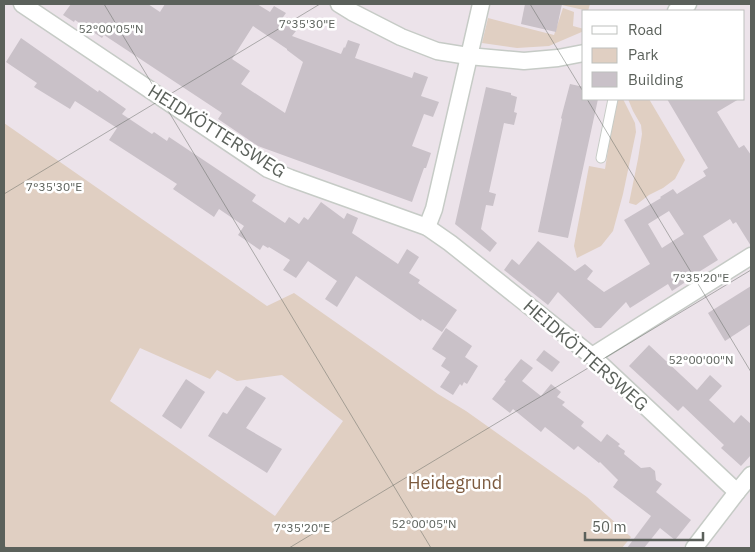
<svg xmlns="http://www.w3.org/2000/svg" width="755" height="552" font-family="'IBM Plex Sans',sans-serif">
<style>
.green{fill:#e0cfc2;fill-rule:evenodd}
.building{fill:#c9c1c8;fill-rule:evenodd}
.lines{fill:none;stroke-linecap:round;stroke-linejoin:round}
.service-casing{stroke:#c6cbc6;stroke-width:11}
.minor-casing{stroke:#c6cbc6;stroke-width:19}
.service{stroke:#fff;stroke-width:9}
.minor{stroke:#fff;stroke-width:16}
.ticks{fill:none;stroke:#5b615b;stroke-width:1;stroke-opacity:0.45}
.labels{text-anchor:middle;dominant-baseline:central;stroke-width:5;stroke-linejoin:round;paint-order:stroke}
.street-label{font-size:18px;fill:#5b615b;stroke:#fff}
.park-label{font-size:18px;fill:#7d5b3f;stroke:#fff}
.ticks-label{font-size:12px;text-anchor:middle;fill:#5b615b;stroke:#fff;stroke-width:5;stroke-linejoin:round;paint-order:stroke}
</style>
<rect width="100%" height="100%" fill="#ece3ea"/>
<g class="green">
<path d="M562,4H590L588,11L562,5Z"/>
<path d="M563,8L574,12L573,26L584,29V31L549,46L517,48L482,43L488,18L554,35Z"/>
<path d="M616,99H623L635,123L636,132L623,194L613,231L601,246L577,258L574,246L589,166L605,169Z"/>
<path d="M628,99H649L685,160L675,179L663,188L649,195L636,205L629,203L638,159L642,134L641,125L633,111Z"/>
<path d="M4,123L267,306L294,293L438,394L466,411L587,497L631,537L622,548H4ZM140,348L210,379L217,370L237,381L282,375L343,421L275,516L110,401Z"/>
</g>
<g class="building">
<path d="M71,4H148L160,12L165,4H257L270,12L274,6L286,13L281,20L282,21L296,31L292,36L341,54L344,47L345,48L348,40L360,44L355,58L412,78L414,72L428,77L421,96L439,102L433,117L424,114L412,146L431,153L426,168H424L412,202L258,146L218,119L222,113L104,35L102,38L75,20L74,22L63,15ZM253,26L287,49V50L303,62L285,113L241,84L250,71L232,59Z"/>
<path d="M525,4H562L556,32L521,24Z"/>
<path d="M21,38L98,92L99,90L126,109L122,114L152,134L154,132L167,141L169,137L256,195L252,201L285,223L289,217L299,224L304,217L308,220L321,202L344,219L347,213L358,218L352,233L398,264L407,249L419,257L409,273L420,280L418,283L457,310L442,332L422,319L421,321L356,276L337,307L325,299L337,281L308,261L296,278L283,270L290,260L269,247L268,248L263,245L260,250L238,235L244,226L219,209L214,217L173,189L177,184L109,140L117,128L75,101L70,109L34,87L37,83L6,62Z"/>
<path d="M570,84L584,87V99H598L568,238L538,232L562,119L561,118Z"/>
<path d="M486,87L511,93V95L517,97L514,112L517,113L514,125L504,123L489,192L496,194L493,206L486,205L481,229L497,243L490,252L455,224Z"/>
<path d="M667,99H739L717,112L739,148L744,145L751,155V246L736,222L733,224L730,219L703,236L718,260L689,278L690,279L672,291L668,284L630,308L626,302L601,328H595L558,292L548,305L504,270L512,259L519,265L538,241L575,271L585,264L593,271L587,279L604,292L650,264L624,220L661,198L660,197L673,189L677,194L706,176L703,171L708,168ZM669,211L684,234L662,248L648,224Z"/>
<path d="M751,286V324L725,341L708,313Z"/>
<path d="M446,328L472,346L465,357L478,366L467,384L464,382L462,386L460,384L453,395L440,387L450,372L441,366L446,358L432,349Z"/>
<path d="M649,345L697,390L710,375L722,386L709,400L734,423L741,415L751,424V455L741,466L721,448L724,445L683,406L678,411L629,366Z"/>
<path d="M544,350L560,362L552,372L536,360Z"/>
<path d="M521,359L533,368L522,381L541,396L551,384L561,392L557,397L565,402L562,405L584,422L581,426L601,442L607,434L620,444L618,446L625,451L624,454L641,468L650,467L655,471L656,480L662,484L656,492L691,520L675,540L660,528L644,548H627L651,516L613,487L618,480L600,462L599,463L578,446L574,450L545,427L541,432L513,409L510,413L492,399L506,381L504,380Z"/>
<path d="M186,379L205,392L181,429L162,416Z"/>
<path d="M246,386L266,398L246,428L282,449L267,473L208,436L223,412L227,414Z"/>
</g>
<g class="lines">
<defs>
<path id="service" d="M601,158L613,99"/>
<g id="minor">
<path d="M22,4L268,169L290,178L427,227L450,243L592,356L737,492L751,475"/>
<path d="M339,4L352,12L401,37L437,51L468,56L524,61L558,58L584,53"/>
<path d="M676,11L688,4"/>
<path d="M427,227L434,209L481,4"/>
<path d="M592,356L751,256"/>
<path d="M694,548L737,492"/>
</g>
</defs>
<use href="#service" class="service-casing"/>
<use href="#minor" class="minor-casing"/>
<use href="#service" class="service"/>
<use href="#minor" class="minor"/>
</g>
<path class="ticks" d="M104,4L431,548M530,4L584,93M587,99L751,372M4,194L320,4M4,545L6,548M289,548L751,270"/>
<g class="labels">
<g class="street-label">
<text transform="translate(217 131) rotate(32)">HEIDKÖTTERSWEG</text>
<text transform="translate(586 355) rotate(41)">HEIDKÖTTERSWEG</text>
</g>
<g class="park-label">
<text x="455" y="482">Heidegrund</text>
</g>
</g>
<g class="ticks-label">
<text x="307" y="28">7°35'30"E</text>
<text x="111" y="33">52°00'05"N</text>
<text x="54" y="191">7°35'30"E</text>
<text x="701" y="282">7°35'20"E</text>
<text x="701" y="364">52°00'00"N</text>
<text x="424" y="528">52°00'05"N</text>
<text x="302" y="532">7°35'20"E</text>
</g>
<rect width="755" height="552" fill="none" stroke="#5b615b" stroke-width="10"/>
<rect x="582" y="10" width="162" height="90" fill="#ffffff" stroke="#bdc0bd"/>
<rect x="592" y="26" width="25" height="8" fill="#ffffff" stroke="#bdc0bd"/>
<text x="628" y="35" font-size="15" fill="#5b615b">Road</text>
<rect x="592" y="48" width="25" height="15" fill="#e0cfc2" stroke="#bdc0bd"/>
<text x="628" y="60" font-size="15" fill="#5b615b">Park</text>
<rect x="592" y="72" width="25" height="15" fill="#c9c1c8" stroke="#bdc0bd"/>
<text x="628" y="85" font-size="15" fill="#5b615b">Building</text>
<path d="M585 532v8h118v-8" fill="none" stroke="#5b615b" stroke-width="2.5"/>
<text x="592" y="532" font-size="15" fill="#5b615b" stroke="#ffffff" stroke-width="4" paint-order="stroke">50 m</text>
</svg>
